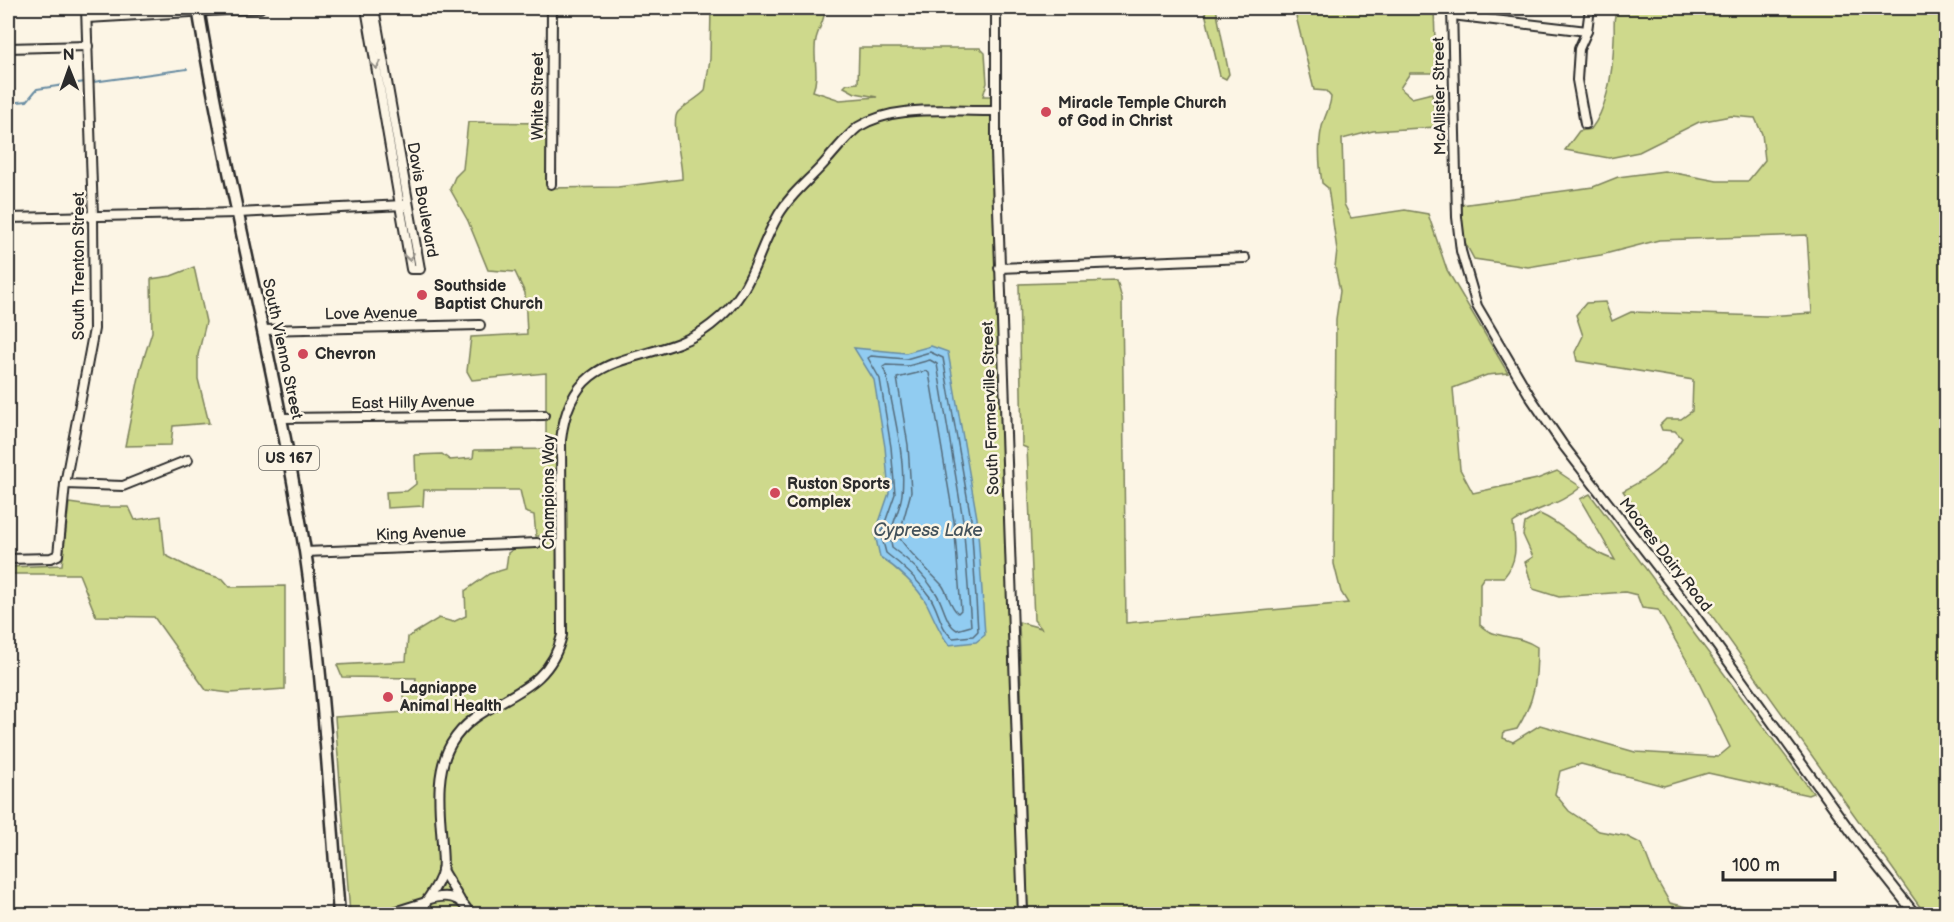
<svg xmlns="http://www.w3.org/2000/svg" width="1954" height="922" font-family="'Balsamiq Sans',sans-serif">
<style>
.green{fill:#ced98c;stroke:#7c825c;stroke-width:1.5}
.water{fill:#91ccf1;stroke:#688ca2;stroke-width:1.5}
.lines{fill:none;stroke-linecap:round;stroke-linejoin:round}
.shore{stroke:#546b7a;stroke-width:1.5}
.stream{stroke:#688ca2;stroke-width:2}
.minor-casing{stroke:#2b2b2b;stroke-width:12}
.highway-casing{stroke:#2b2b2b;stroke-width:15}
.minor{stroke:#fcf5e5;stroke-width:8}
.highway{stroke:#fcf5e5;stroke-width:10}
.oneway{stroke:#949088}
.poi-dot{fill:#d1495b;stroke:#fcf5e5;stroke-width:2}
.labels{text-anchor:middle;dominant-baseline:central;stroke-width:5;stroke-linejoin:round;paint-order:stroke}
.shield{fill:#fcf5e5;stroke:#6a6863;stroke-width:1.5}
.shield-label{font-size:15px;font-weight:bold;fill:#2b2b2b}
.street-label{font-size:16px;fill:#2b2b2b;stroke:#fcf5e5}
.poi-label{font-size:16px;font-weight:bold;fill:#2b2b2b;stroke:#fcf5e5;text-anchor:start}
.water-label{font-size:18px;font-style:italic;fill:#44535c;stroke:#fcf5e5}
</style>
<rect width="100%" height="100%" fill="#fcf5e5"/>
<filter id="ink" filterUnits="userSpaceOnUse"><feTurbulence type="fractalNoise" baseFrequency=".0167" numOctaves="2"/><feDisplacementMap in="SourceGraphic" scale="12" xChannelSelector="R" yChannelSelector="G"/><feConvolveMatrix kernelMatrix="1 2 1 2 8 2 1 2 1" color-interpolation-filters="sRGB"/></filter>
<g filter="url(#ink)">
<g class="green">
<path d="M711,8H825C825,20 819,27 816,39C812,56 820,74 813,91L840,100L877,97L855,93L844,87L847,84L858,83L859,48H980L985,53L987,83L983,96H992L1019,914H350L335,717L406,712L403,693L411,691L415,685L416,678L342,677L337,665L406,661L408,637L439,618L453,622L466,616L465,591L489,574L506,569L508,553L517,547L547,545V536H536L534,515L525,512L520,490H424L423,506L387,508L386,492L407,491L416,484L415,455L442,454L450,460L473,458L474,450L546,449V373L472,380L467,371L471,337L527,334L525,293L515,272L488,270L468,221L450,189L455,177L463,169L468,122L548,123V188L618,187L682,179C683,163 670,121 678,112C686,104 697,99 705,91L710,59Z"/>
<path d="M1204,8H1216L1229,74L1226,79L1220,76Z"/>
<path d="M1294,8H1434L1436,73H1410L1400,88L1412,98L1432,93L1436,127L1373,131L1342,139L1344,204L1351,218L1405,210L1428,214L1447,270L1508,373L1487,375L1453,388L1460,469L1473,493L1537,479L1557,471L1581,487C1559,506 1536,507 1513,523C1515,543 1519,560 1504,577H1484L1480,583V625C1495,640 1516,633 1537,647C1537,681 1535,700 1517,729L1504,732L1503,738L1513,742L1540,725L1635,752L1718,757L1730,747L1695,675L1658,610L1642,608L1637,595L1625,592L1559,597L1533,589L1525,562L1533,557L1523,535L1525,523L1540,514C1568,526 1586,552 1615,560L1580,499L1590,494L1813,793L1808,795L1708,773L1664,786L1581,764L1560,771L1555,794L1569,811L1599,831L1626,836L1642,844L1654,875L1670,903L1717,914H1028L1019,622L1041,628L1034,620L1027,448L1022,446L1019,284L1117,281L1122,299L1126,623L1348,603L1341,592L1334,564L1336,319L1340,291L1335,267L1337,250L1328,188L1322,183C1319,163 1317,139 1324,120C1327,111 1330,107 1331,97L1326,91L1314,90Z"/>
<path d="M1618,8H1946V914H1925L1623,491C1653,475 1664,468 1682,438L1675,431L1662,430L1660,425L1666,419H1681L1692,411L1693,380L1577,361L1575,352L1583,336L1576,315L1586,303L1605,302L1612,321L1631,312L1766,316L1812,313L1807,235L1659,240L1601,255L1528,267L1474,259L1462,237L1461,205L1593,187L1618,177L1664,171L1717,181H1748L1765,160L1762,134L1755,118L1731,116L1699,122L1639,152L1609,158L1565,150L1579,131L1591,129C1609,106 1613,67 1614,39C1615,26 1612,19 1618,8Z"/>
<path d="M194,267L206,322L198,355V379L209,423L173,426L171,445L125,446L141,367L152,332L151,279L171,276Z"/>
<path d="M69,503L97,507H129L135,520L161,516L165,555L196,571L223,579L230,587L285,586V689L230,693L206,690L154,617L96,616L79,574H8V567L62,565Z"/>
</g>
<path class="water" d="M931,346L948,352L977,518L985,635L976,642L949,645C939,632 934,618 927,604C917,586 897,568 880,557L875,534L889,493L885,447L874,380L854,348L906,353Z"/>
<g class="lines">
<g class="shore">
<path d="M930,352L943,358L971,519L978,631L973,636L953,638C940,629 939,610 930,597C918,580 902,565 886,553L881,534L895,494L891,447L880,379L868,358L871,356L906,359Z"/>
<path d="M930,360L937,364L963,520L971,626L957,630C945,623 944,605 936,593C925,576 909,560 892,548C887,528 900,514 902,494C906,458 893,413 887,377L883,367L886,365L908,366Z"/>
<path d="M926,371L929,373L954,521L961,610L958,613C950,607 948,593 942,585C933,575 900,544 899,536L911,492L908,445L897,378Z"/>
</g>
<g class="stream">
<path d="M93,82L187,69"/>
<path d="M8,103L27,101L37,89L85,82"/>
</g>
<defs>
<g id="minor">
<path d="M366,8L411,269H420L374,8"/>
<path d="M996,8V152L1023,914"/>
<path d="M1452,8L1457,217L1461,251L1477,306L1531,398L1563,445L1694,614L1862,847L1915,914"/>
<path d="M1452,15L1587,31"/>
<path d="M87,18L260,8"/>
<path d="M8,48L88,46"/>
<path d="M1585,124L1577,80L1579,49L1587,31L1590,8"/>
<path d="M551,184L552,8"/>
<path d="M8,218L237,213L404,205"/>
<path d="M999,268L1245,258"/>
<path d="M262,330L480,325"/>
<path d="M282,418L544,415"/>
<path d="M65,484L123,486L188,460"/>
<path d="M305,552L537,543"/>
<path d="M8,559L51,558L58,555L65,484L94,329L93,216L86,8"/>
<path d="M442,870L460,900"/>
<path d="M427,900C433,891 440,882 442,871C444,863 442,852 442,844C440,811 434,774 451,744C480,694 547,702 562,635L561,440C572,339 654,370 711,325C756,290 753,258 779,214C792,192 811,179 827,160C837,149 846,137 858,127C897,103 951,112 996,111"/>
<path d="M365,914L394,912L426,902"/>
<path d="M422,914L427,900C444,894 462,895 469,914"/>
</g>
<path id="highway" d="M198,8C228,190 276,369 305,551C323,671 329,793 339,914"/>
</defs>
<use href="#minor" class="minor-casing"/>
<use href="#highway" class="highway-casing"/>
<use href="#minor" class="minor"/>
<use href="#highway" class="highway"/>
</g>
<defs><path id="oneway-chevron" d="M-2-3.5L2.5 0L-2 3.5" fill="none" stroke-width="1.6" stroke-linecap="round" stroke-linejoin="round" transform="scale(1.5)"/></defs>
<g class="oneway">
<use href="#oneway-chevron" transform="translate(376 65) rotate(80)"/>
<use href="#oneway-chevron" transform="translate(409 257) rotate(80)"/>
</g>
</g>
<g class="poi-dot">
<circle cx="1046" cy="112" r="6"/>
<circle cx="422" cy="295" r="6"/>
<circle cx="303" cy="354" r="6"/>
<circle cx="775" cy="493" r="6"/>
<circle cx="388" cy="697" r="6"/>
</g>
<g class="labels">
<rect class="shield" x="259" y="446" width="60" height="24" rx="4.5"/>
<g class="shield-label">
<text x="289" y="458">US 167</text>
</g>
<g class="street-label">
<text transform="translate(538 96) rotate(-90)">White Street</text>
<text transform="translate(1440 96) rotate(-91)">McAllister Street</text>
<text transform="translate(422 200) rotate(80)">Davis Boulevard</text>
<text transform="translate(79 266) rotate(-90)">South Trenton Street</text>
<text transform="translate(371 314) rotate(-1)">Love Avenue</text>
<text transform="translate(282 349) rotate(78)">South Vienna Street</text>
<text transform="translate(413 403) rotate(-1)">East Hilly Avenue</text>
<text transform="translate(991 408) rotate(-92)">South Farmerville Street</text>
<text transform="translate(549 492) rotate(-90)">Champions Way</text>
<text transform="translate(421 534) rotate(-2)">King Avenue</text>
<text transform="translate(1665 555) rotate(52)">Moores Dairy Road</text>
</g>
<g class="poi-label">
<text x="1058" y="103">Miracle Temple Church<tspan x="1058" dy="18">of God in Christ</tspan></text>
<text x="434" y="286">Southside<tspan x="434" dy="18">Baptist Church</tspan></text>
<text x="315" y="354">Chevron</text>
<text x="787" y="484">Ruston Sports<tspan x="787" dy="18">Complex</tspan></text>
<text x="400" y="688">Lagniappe<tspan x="400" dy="18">Animal Health</tspan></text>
</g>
<g class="water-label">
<text x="928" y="530">Cypress Lake</text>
</g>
</g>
<rect width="1954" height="922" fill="none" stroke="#fcf5e5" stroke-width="30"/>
<rect x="15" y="15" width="1924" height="892" fill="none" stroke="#2b2b2b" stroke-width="2" filter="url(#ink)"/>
<g transform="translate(69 69) rotate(359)" stroke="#fcf5e5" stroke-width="4.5" paint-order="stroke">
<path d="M0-4.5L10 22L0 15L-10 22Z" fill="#2b2b2b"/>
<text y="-9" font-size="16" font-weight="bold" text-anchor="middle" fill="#2b2b2b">N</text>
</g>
<path d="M1723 871v9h112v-9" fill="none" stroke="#2b2b2b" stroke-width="3"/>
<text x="1732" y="871" font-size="18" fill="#2b2b2b" stroke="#fcf5e5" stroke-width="4.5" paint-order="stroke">100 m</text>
</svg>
